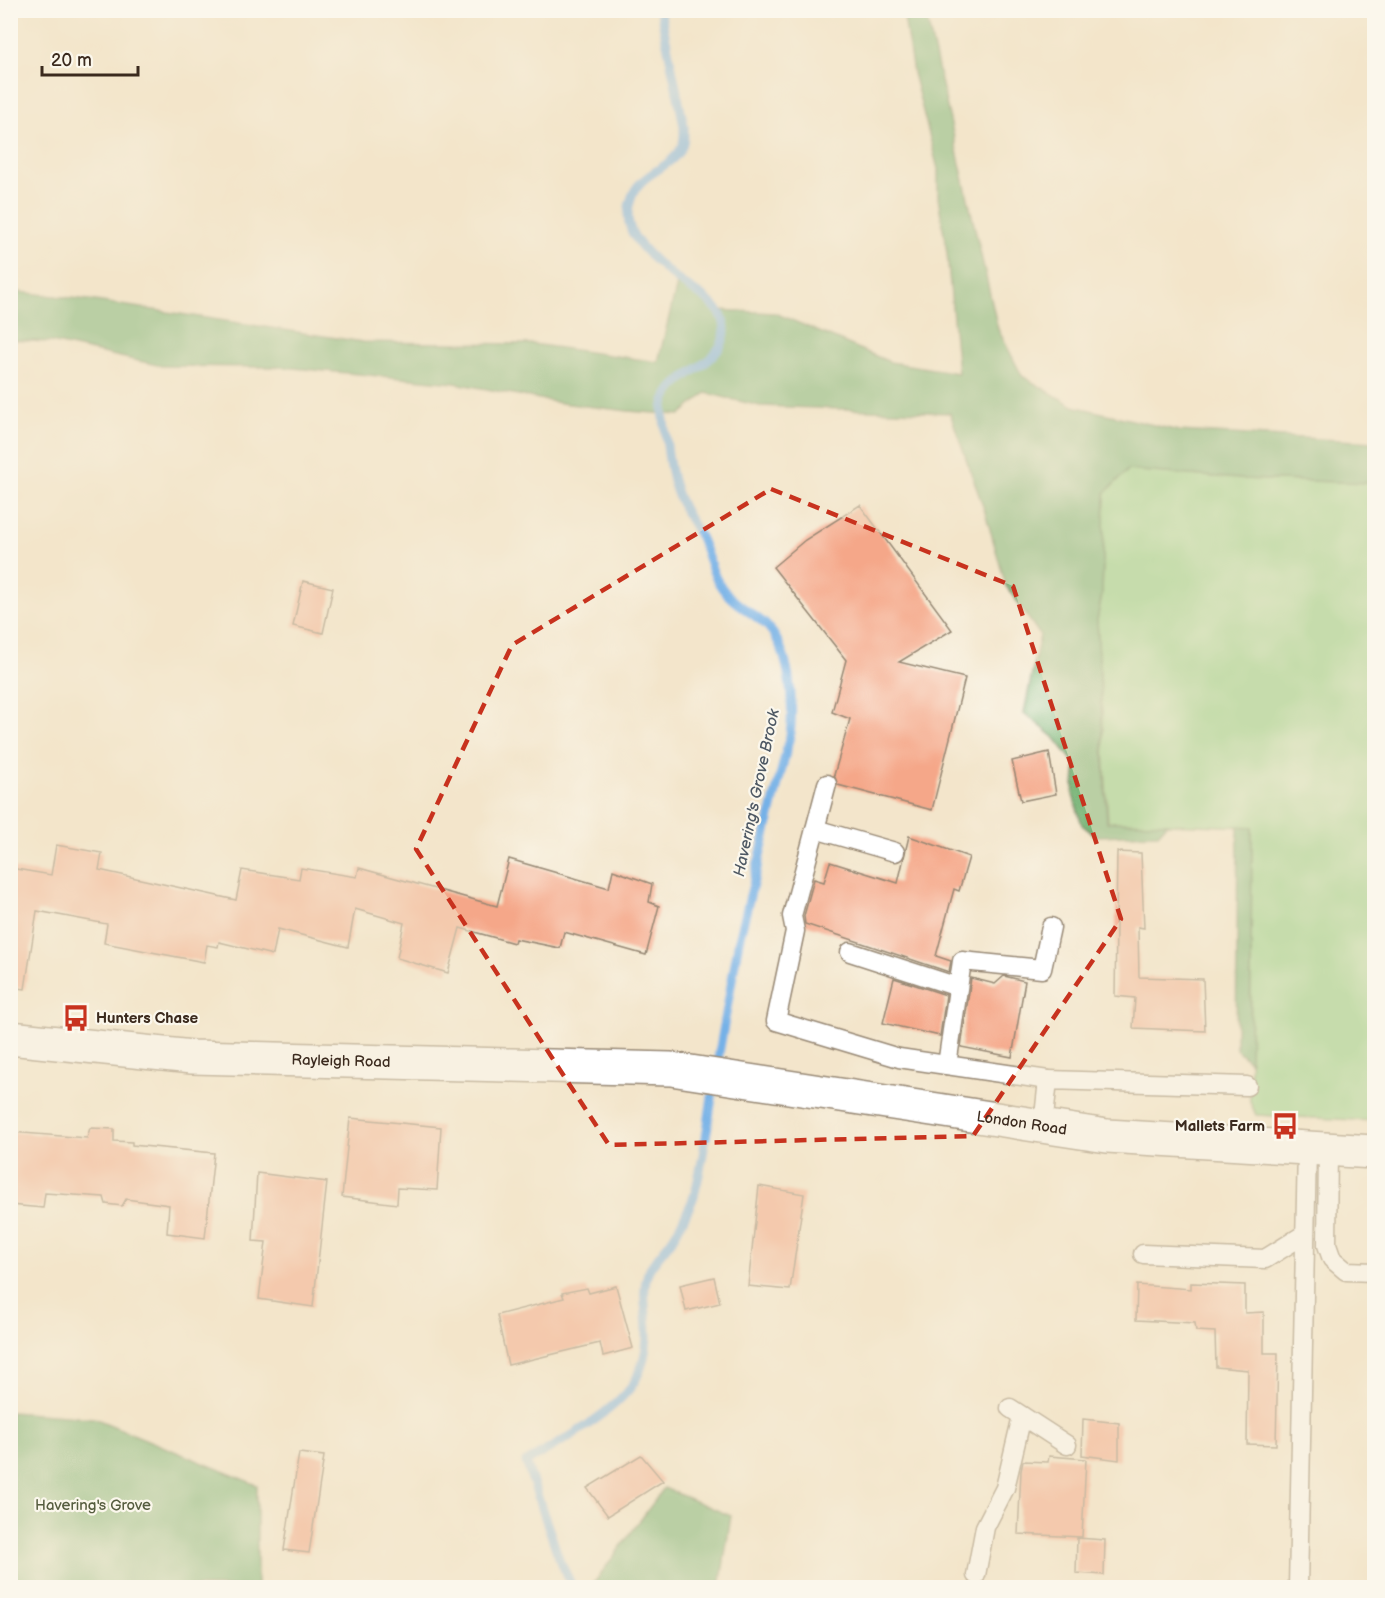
<svg xmlns="http://www.w3.org/2000/svg" width="1385" height="1598" font-family="'Balsamiq Sans',sans-serif">
<style>
.green{fill:#91d187;stroke:#667e52;stroke-width:1.5}
.forest{fill:#74b374;stroke:#586e49;stroke-width:1.5}
.lines{fill:none;stroke-linecap:round;stroke-linejoin:round}
.stream{stroke:#75b1e7;stroke-width:9}
.building{fill:#f5a789}
.lane-casing{stroke:#978874;stroke-width:21}
.primary-casing{stroke:#978874;stroke-width:36}
.lane{stroke:#fff;stroke-width:18}
.primary{stroke:#fff;stroke-width:33}
.marked{fill:none;stroke:#c8321e;stroke-width:4.5;stroke-dasharray:12 8;stroke-linejoin:round}
.labels{text-anchor:middle;dominant-baseline:central;stroke-width:4.5;stroke-linejoin:round;paint-order:stroke}
.poi-label{font-size:15px;font-weight:bold;fill:#3b2a1e;stroke:#fbf7ec;text-anchor:start}
.street-label{font-size:15px;fill:#3b2a1e;stroke:#fbf7ec}
.park-label{font-size:15px;fill:#555c3e;stroke:#fbf7ec}
.water-label{font-size:16px;font-style:italic;fill:#4f5964;stroke:#fbf7ec}
</style>
<rect width="100%" height="100%" fill="#fbf7ec"/>
<filter id="ink" filterUnits="userSpaceOnUse"><feTurbulence type="fractalNoise" baseFrequency=".0167" numOctaves="2"/><feDisplacementMap in="SourceGraphic" scale="12" xChannelSelector="R" yChannelSelector="G"/><feConvolveMatrix kernelMatrix="1 2 1 2 8 2 1 2 1" color-interpolation-filters="sRGB"/></filter>
<filter id="wash" filterUnits="userSpaceOnUse"><feTurbulence type="fractalNoise" baseFrequency=".008" numOctaves="4" result="noise"/><feDisplacementMap in="SourceGraphic" scale="24" xChannelSelector="R" yChannelSelector="G"/><feGaussianBlur stdDeviation="1.35" result="paint"/><feColorMatrix in="noise" values="0 0 0 0 0 0 0 0 0 0 0 0 0 0 0 0 0 1.4 0 .05"/><feComposite in="paint" operator="in"/></filter>
<g filter="url(#wash)">
<rect width="100%" height="100%" fill="#f3e5cb"/>
<path class="green" d="M1128,470L1241,479L1374,483V1121L1256,1115L1250,1101L1252,827L1108,822L1097,620L1102,594L1105,493Z"/>
<g class="forest">
<path d="M903,11H925L998,329L1022,376L1073,406L1179,431L1374,442V483L1241,479L1128,470L1105,493L1102,594L1097,620L1107,822L1168,823L1158,834L1096,836L1082,825L1073,795L1076,765L1054,737L1024,713L1040,635L1006,586L985,512L950,413L760,406L706,393L680,415L628,411L560,403L455,383L282,367L162,366L51,342L11,340V291L89,300L363,342L533,344L658,362L678,280L718,310L775,313L890,362L958,373L947,253L938,197V169L913,73Z"/>
<path d="M1238,826L1252,827L1250,1062L1236,1049Z"/>
<path d="M10,1412L94,1418L257,1485V1587H11Z"/>
<path d="M664,1488L731,1516L720,1587H591Z"/>
</g>
<g class="lines">
<g class="stream">
<path d="M660,10L684,126C684,133 685,142 681,148C670,170 639,172 631,199C627,210 627,220 631,230C638,247 664,269 678,280C696,294 731,307 724,337C715,371 665,374 663,411C667,442 668,477 682,505C687,516 695,526 700,537C707,551 710,567 717,580C728,601 747,609 764,623C791,647 794,703 790,736L739,940L718,1059"/>
<path d="M573,1588L560,1561L526,1462C558,1444 615,1413 635,1381C642,1369 646,1353 647,1338C648,1316 640,1291 649,1270C656,1257 669,1246 676,1233C682,1221 690,1208 694,1196C703,1164 707,1130 712,1097"/>
</g>
</g>
<g id="blocks">
<g class="building">
<path d="M860,505L952,630L899,662L965,678L932,810L838,785L834,775L850,719L832,712L846,660L773,567L805,540Z"/>
<path d="M303,581L333,588L323,633L293,626Z"/>
<path d="M1049,752L1056,794L1021,801L1012,761Z"/>
<path d="M909,836L969,857L959,891L954,889L936,956L951,961L949,972L805,924L804,916L814,879L824,882L830,862L898,883Z"/>
<path d="M56,845L102,853L99,870L236,900L242,870L299,879L301,868L357,877L359,868L497,906L509,859L609,888L613,870L652,884L649,902L659,906L646,955L564,932L560,948L515,939L514,943L460,928L448,973L397,958L404,923L355,909L348,947L278,929L273,955L219,942L218,947L207,945L204,962L104,943L107,924L37,911L25,989L10,987V868L51,875Z"/>
<path d="M1117,852L1141,853L1144,928L1138,927L1139,977L1203,979L1205,1031L1133,1028L1135,998L1115,996Z"/>
<path d="M1004,976L1025,981L1012,1057L961,1047L971,978L995,984Z"/>
<path d="M894,978L946,995L940,1036L883,1023Z"/>
<path d="M350,1118L441,1127L437,1190L398,1188L397,1204L342,1197Z"/>
<path d="M90,1128L114,1129V1141L132,1142V1145L214,1153L205,1238L167,1233L169,1205L126,1199L122,1206L106,1204L104,1197L45,1193L43,1208L10,1205V1132L87,1138Z"/>
<path d="M257,1173L327,1182L313,1307L259,1299L266,1242L253,1241Z"/>
<path d="M759,1186L804,1194L790,1290L748,1286Z"/>
<path d="M714,1277L720,1303L686,1311L680,1285Z"/>
<path d="M1191,1283L1245,1285V1313L1264,1312V1353H1278L1276,1445L1247,1444L1248,1370L1216,1367L1215,1332L1196,1331L1195,1323L1136,1320L1137,1285L1191,1289Z"/>
<path d="M616,1286L633,1348L603,1356L600,1343L508,1365L497,1315L564,1298L562,1293L587,1288L589,1293Z"/>
<path d="M1083,1419L1119,1423V1460L1082,1455Z"/>
<path d="M299,1453L324,1456L309,1553L284,1550Z"/>
<path d="M641,1455L663,1481L608,1516L587,1488Z"/>
<path d="M1049,1456L1086,1459L1082,1537L1018,1534L1021,1471L1023,1461L1048,1462Z"/>
<path d="M1077,1538L1105,1540L1104,1575L1076,1573Z"/>
</g>
</g>
</g>
<g filter="url(#ink)">
<use href="#blocks" fill-opacity="0" stroke="#978874" stroke-width="1.5"/>
<g class="lines">
<defs>
<g id="lane">
<path d="M827,784L792,916L795,931L776,1021L899,1058L1048,1080"/>
<path d="M815,829L895,852"/>
<path d="M850,952L958,987"/>
<path d="M947,1065L962,961L1042,969L1051,927"/>
<path d="M1043,1126L1048,1080L1247,1086"/>
<path d="M1328,1149L1327,1245L1332,1259L1346,1271L1374,1272"/>
<path d="M1143,1254L1265,1259L1305,1234"/>
<path d="M1010,1408L1067,1445"/>
<path d="M976,1575L985,1527L1005,1488L1022,1416"/>
<path d="M1298,1588L1307,1148"/>
</g>
<g id="primary">
<path id="s1" d="M10,1038L192,1057L671,1069L1107,1136L1374,1152"/>
</g>
</defs>
<use href="#lane" class="lane-casing"/>
<use href="#primary" class="primary-casing"/>
<use href="#lane" class="lane"/>
<use href="#primary" class="primary"/>
</g>
</g>
<path d="M0 0H1385V1598H0ZM771,489L1013,586L1121,919L973,1136L609,1145L416,849L512,645Z" fill="#f3e5cb" fill-opacity=".55" fill-rule="evenodd"/>
<path class="marked" d="M771,489L1013,586L1121,919L973,1136L609,1145L416,849L512,645Z"/>
<defs>
<symbol id="bus-bare" viewBox="-9 -9 18 18"><path d="M-5-6H5V4H4V6H2V4H-2V6H-4V4H-5ZM-3.5-4V0h7V-4ZM-3.5 1.2v1.5H-2V1.2ZM2 1.2v1.5H3.5V1.2Z" fill="#c8321e" stroke="#fbf7ec" stroke-width="2.5" paint-order="stroke"/></symbol>
</defs>
<g fill-rule="evenodd">
<use href="#bus-bare" x="57" y="999" width="38" height="38"/>
<use href="#bus-bare" x="1266" y="1107" width="38" height="38"/>
</g>
<g class="labels">
<g class="poi-label">
<text x="96" y="1018">Hunters Chase</text>
<text x="1265" y="1126" text-anchor="end">Mallets Farm</text>
</g>
<g class="street-label">
<text stroke="none"><textPath href="#s1" startOffset="332">Rayleigh Road</textPath></text>
<text stroke="none"><textPath href="#s1" startOffset="1017">London Road</textPath></text>
</g>
<g class="park-label">
<text x="93" y="1505">Havering's Grove</text>
</g>
<g class="water-label">
<text transform="translate(757 793) rotate(-78)">Havering's Grove Brook</text>
</g>
</g>
<rect width="1385" height="1598" fill="none" stroke="#fbf7ec" stroke-width="36"/>
<path d="M42 66v9h96v-9" fill="none" stroke="#3b2a1e" stroke-width="3"/>
<text x="51" y="66" font-size="18" fill="#3b2a1e" stroke="#fbf7ec" stroke-width="4.5" paint-order="stroke">20 m</text>
</svg>
